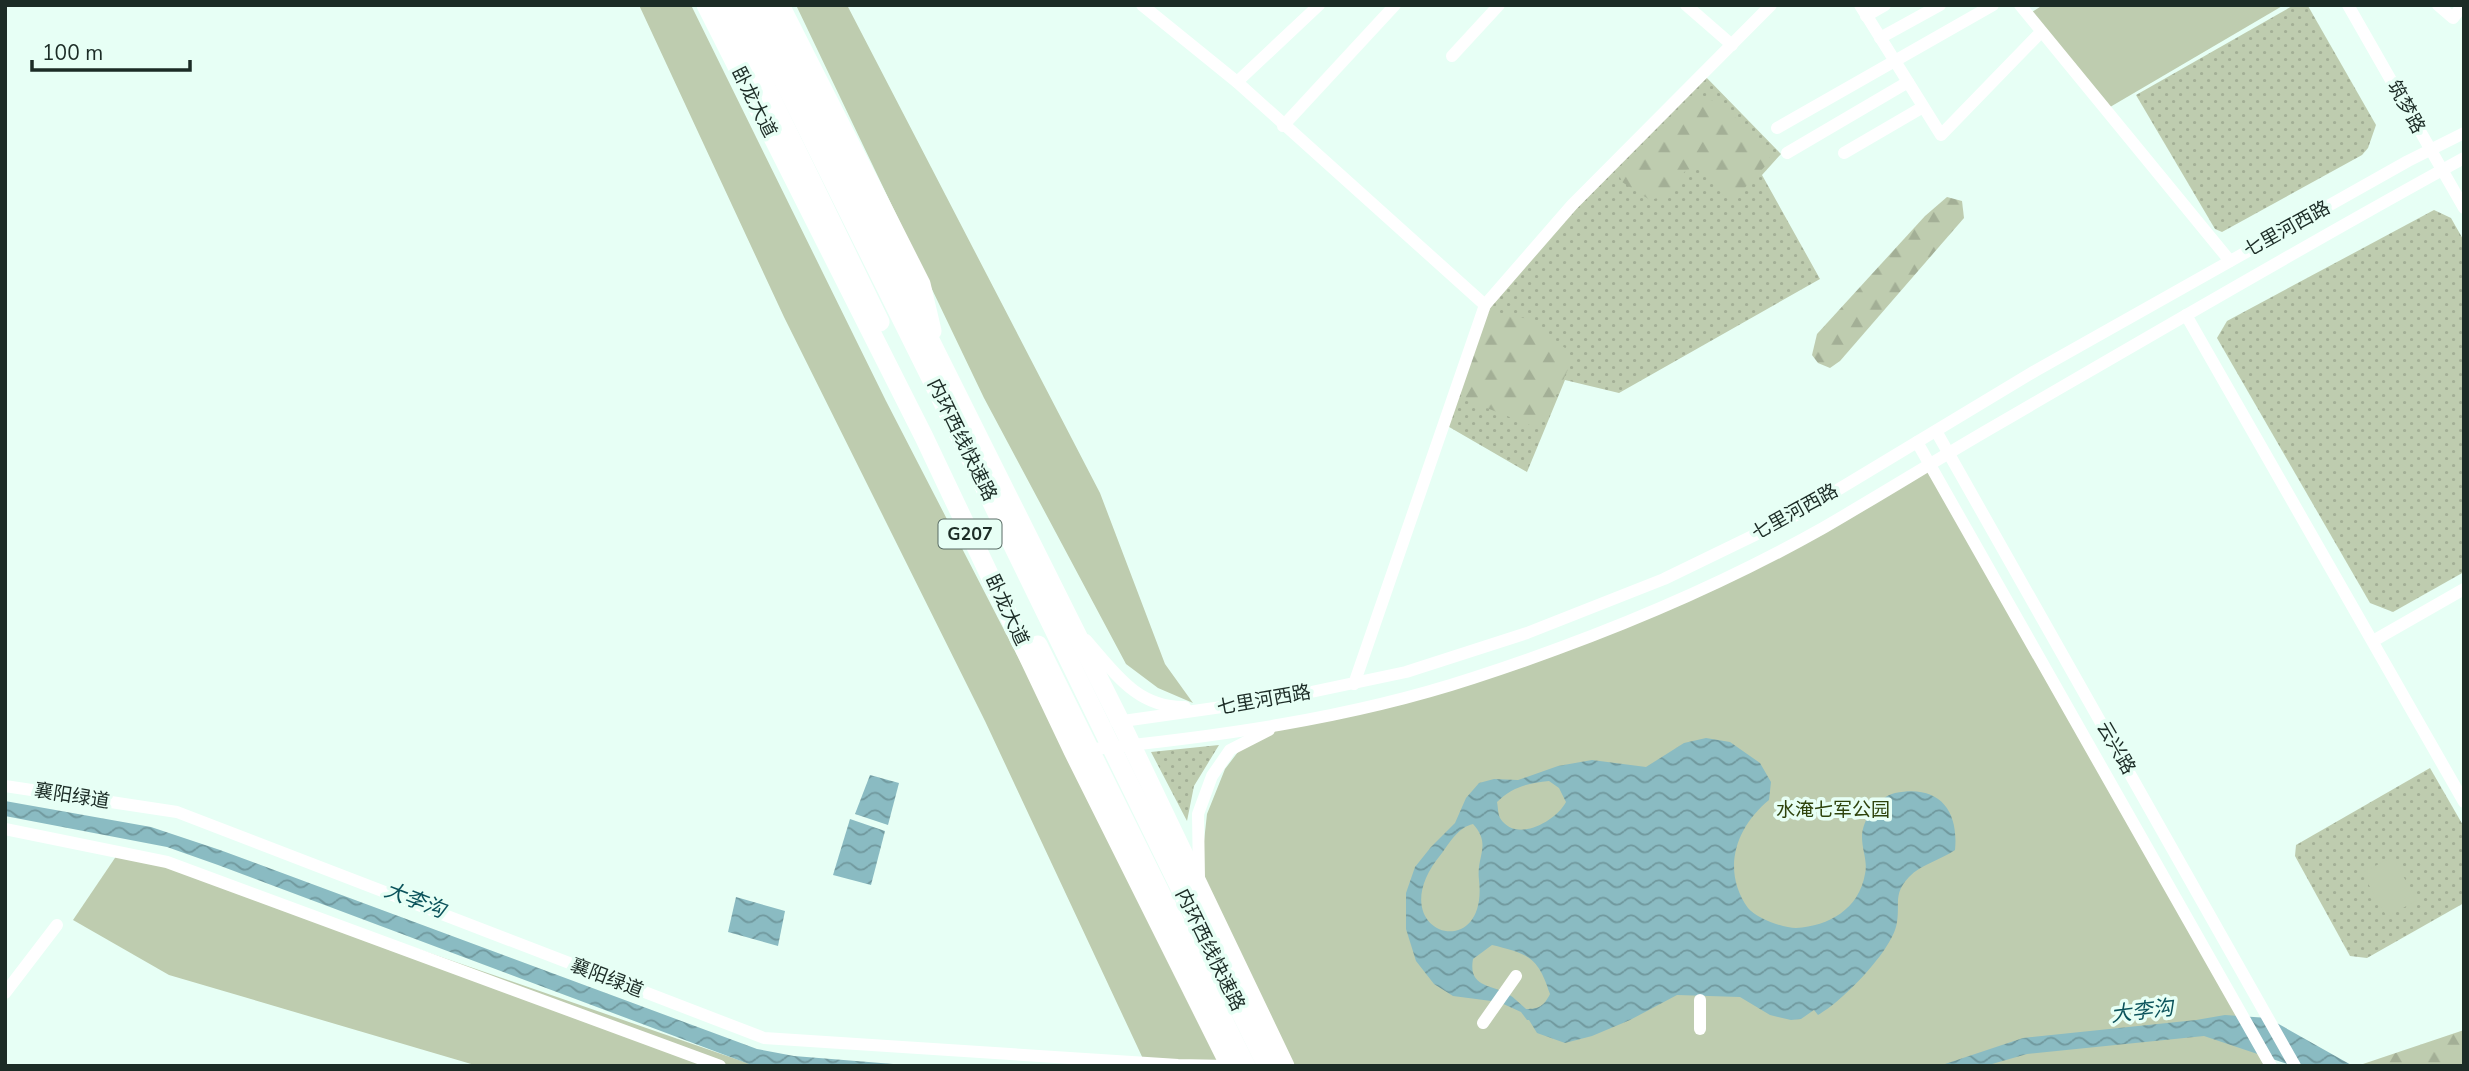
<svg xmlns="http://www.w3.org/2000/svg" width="2469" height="1071" font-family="'Nunito Sans','Noto Sans SC',sans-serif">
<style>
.grass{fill:url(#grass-dots)}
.forest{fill:url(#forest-firs)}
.park{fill:#beccaf}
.water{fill:url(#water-waves);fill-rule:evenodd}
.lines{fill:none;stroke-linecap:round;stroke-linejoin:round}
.minor{stroke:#fff;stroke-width:12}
.highway{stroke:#fff;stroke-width:19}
.labels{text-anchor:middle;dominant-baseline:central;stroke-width:7;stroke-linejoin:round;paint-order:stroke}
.shield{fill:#e7fff5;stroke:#596b64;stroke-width:2}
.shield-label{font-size:18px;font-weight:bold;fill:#1c2c26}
.street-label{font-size:19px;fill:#1c2c26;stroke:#e7fff5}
.park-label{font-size:19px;fill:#2e430c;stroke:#e7fff5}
.water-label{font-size:21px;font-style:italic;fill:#0b535b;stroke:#e7fff5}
</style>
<defs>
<pattern id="grass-dots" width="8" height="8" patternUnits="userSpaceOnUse" patternTransform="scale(1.75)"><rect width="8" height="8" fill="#beccaf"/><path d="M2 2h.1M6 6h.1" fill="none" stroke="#a3af96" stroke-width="1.8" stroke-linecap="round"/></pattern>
<pattern id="forest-firs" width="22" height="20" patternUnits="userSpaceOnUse" patternTransform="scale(1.75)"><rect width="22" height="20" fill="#beccaf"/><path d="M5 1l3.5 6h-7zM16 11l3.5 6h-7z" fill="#a3af96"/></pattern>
<pattern id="water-waves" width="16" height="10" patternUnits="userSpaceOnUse" patternTransform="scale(1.75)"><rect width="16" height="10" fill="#8abbc2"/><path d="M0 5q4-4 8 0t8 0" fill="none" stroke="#70989d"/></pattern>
</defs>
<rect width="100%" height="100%" fill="#e7fff5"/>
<g class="grass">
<path d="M2294,5L2308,6L2376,125L2368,148L2362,155L2222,232L2215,229L2136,95Z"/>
<path d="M1703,74L1781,154L1762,175L1820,279L1619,393L1565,380L1527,472L1444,424L1485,305Z"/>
<path d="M2434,210L2451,218L2464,241V572L2393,612L2370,603L2217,338L2227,321Z"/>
<path d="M1219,745L1194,786L1187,821L1151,752Z"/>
<path d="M2430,768L2464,827V903L2367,958L2350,956L2295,856L2296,845Z"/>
</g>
<g class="forest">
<path d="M1692,98L1719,101L1768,150L1770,161L1737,196L1726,198L1699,168L1686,170L1665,196L1650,200L1622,182L1617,170Z"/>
<path d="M1947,197L1962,201L1964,218L1840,361L1830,368L1818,363L1812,355L1817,334L1925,216Z"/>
<path d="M1507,313L1527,319L1565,348L1571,363L1544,421L1532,426L1464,399L1461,391L1481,330L1488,318Z"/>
<path d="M2464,1030V1066H2357Z"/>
</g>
<g class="park">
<path d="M639,5H691L886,401L1229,1066L1145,1063L985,721L784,317Z"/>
<path d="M796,5H847L1100,493L1165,664L1193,703L1158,688L1126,664L984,398Z"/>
<path d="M2043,5H2284L2105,110L2027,15Z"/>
<path d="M1929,464L2271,1066H1285L1199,887L1207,814L1225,769L1241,748L1280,725L1472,678L1716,582Z"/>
<path d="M119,852L167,862L756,1066H478L169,975L73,920Z"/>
<path d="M2392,857L2417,900L2387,917L2362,873Z"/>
</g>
<g class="water">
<path d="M1706,738L1730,742L1760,763L1771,782L1769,800C1736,827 1721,870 1748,908C1756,918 1783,928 1796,928C1829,926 1859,909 1865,874C1868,862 1862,850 1862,837C1862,820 1878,797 1895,793C1938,784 1959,809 1955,850C1941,860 1921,864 1909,877C1893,894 1900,903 1897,922C1894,949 1842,1002 1818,1015L1814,1010L1801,1019L1791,1020L1770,1015L1740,997L1677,995L1630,1020L1592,1036L1565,1043L1537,1033L1529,1020H1527L1521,1012L1499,1002L1453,996L1434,984L1416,961L1406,929V893L1415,867L1431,847L1455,823L1466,798L1479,783L1494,779L1518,780L1558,766L1592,760L1646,767L1684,743ZM1549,781L1559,788L1566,802C1556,821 1516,844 1500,818C1498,814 1498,807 1497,802C1512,787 1528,783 1549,781ZM1473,824C1492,845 1476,856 1479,880C1489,968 1376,932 1442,853C1450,842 1459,827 1473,824ZM1492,945C1529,954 1538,957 1550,994C1544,1006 1539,1009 1526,1009C1520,1004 1515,998 1508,994C1490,984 1468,987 1473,959Z"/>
<path d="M870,775L899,783L888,825L855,814Z"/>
<path d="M5,801L151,827L220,850L757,1049L794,1056L918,1066L749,1064L218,865L167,847L5,816Z"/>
<path d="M850,819L885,831L871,885L833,875Z"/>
<path d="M736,897L785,911L778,946L728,932Z"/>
<path d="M2225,1015L2268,1018L2353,1066H2293L2204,1036L2027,1054L1985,1066H1939L2023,1038L2196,1020Z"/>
</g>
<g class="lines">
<g class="minor">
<path d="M1142,5L1237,82L1485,305"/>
<path d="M1686,5L1732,45"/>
<path d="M1860,5L1941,135L2041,32"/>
<path d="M2020,5L2230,261"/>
<path d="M2348,5L2464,208"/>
<path d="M2438,5L2453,18L2463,5"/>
<path d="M1866,16L1885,5"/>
<path d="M1880,38L1940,5"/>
<path d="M1452,56L1499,5"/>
<path d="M1237,82L1319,5"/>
<path d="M1283,126L1395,5"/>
<path d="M1777,128L1993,5"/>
<path d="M1787,153L1908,82"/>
<path d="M1844,153L1923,107"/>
<path d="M2186,315L2464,802"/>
<path d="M1936,431L2295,1066"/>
<path d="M1917,442L2271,1066"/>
<path d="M1086,640C1115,673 1137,708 1185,707"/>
<path d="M2373,641L2464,589"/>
<path d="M1354,684L1485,305L1572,205L1771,5"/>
<path d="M1116,722L1278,699L1406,672L1527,633L1664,579L1796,515L2035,371L2408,161L2464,133"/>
<path d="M1084,750C1215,737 1348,719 1473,678C1593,639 1713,590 1823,528C1880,495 1936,460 1993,427C2150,336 2305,245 2464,158"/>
<path d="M5,786L177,812L764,1038L1178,1065L1229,1066"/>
<path d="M5,829L167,862L720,1066"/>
<path d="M1199,879L1198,814L1212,776L1230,750L1269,730"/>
<path d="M5,993L57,925"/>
<path d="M1700,1000V1029"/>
<path d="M1483,1023L1516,976"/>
</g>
<g class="highway">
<path d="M706,5L924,437L1073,751L1230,1066"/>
<path d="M726,5L880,322"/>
<path d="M746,5L957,431L1267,1066"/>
<path d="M763,5L1120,721L1285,1066"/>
<path d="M780,5L921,284L932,331"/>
<path d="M1038,645L1246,1066"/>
</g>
</g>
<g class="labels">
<rect class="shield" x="938.5" y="519.5" width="63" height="29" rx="5"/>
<g class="shield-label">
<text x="970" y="534">G207</text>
</g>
<g class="street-label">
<text transform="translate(754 102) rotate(63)">卧龙大道</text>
<text transform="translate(2406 107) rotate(61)">筑梦路</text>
<text transform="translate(2287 229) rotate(-29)">七里河西路</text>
<text transform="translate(962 440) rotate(64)">内环西线快速路</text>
<text transform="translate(1795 512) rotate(-29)">七里河西路</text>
<text transform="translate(1007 610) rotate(65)">卧龙大道</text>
<text transform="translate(1264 700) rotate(-10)">七里河西路</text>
<text transform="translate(2116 748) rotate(60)">云兴路</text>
<text transform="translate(72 796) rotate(9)">襄阳绿道</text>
<text transform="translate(1210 950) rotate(64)">内环西线快速路</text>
<text transform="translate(607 978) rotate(21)">襄阳绿道</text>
</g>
<g class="park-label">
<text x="1833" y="810">水淹七军公园</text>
</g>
<g class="water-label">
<text transform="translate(415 900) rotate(21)">大李沟</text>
<text transform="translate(2142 1011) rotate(-7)">大李沟</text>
</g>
</g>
<rect width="2469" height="1071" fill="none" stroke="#1c2c26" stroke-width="14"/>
<path d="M32 60v10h158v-10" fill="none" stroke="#1c2c26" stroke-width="3.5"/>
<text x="42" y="60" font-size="21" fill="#1c2c26" stroke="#e7fff5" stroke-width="5" paint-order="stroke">100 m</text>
</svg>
